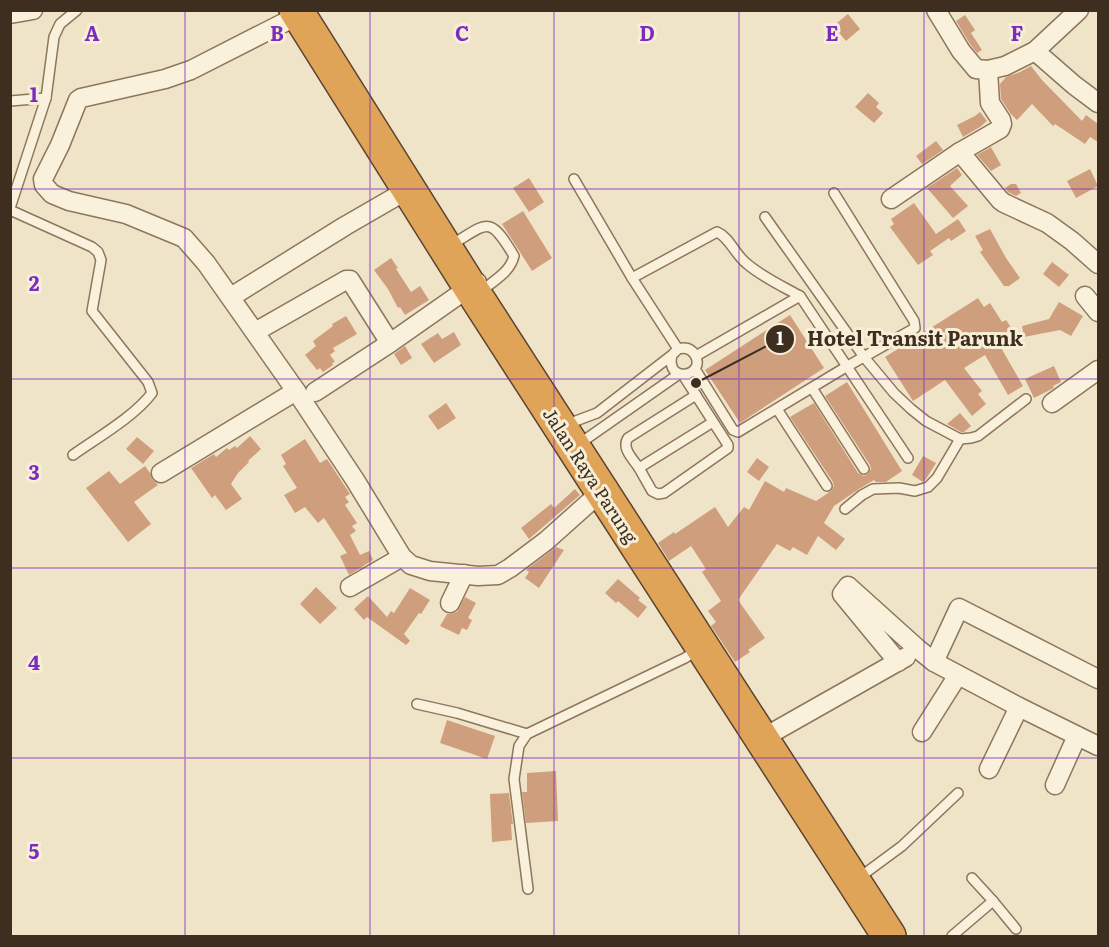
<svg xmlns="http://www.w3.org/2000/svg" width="1109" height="947" font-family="Literata,serif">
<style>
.building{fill:#cf9f7d}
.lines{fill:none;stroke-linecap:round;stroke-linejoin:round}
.lane-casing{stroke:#8d765c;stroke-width:12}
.street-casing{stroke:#8d765c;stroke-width:21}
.highway-casing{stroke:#5b4430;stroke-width:36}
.lane{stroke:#faf1dc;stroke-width:9}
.street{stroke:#faf1dc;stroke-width:18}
.highway{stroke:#e0a458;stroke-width:33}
.grid{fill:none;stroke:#7b2cbf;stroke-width:1.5;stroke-opacity:0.55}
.labels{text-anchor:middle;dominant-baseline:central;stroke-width:6;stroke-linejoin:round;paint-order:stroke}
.street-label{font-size:18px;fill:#3d2e20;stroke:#f7eed8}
.grid-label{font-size:20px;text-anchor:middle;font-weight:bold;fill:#7b2cbf;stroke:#f7eed8;stroke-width:6;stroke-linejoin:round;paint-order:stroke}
.leader{fill:none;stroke:#3d2e20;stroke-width:2}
.callout-dot{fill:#3d2e20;stroke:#f7eed8;stroke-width:2}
.mark-label{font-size:18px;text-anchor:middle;font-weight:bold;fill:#fff}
.callout-label{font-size:20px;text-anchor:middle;font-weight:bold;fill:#3d2e20;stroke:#f7eed8;stroke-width:6;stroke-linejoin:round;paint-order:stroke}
</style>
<rect width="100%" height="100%" fill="#f0e4c8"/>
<g class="building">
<path d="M848,14L860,29L846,41L833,26Z"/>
<path d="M965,15L975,30L971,33L982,50L977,53L970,44L956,21Z"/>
<path d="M1031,66L1042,80L1082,121L1086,115L1098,124V142L1090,137L1085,144L1055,124L1053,126L1032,104L1017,120L1010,113L1001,99L1000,84L1006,77L1020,72Z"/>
<path d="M868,93L879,103L876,107L883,113L874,123L855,107Z"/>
<path d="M980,112L987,121L980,127L963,137L957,125L975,116Z"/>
<path d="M936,141L943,150L922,164L916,156Z"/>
<path d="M991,147L1001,165L991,171L977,155Z"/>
<path d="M957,168L962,175L950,186L968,206L953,218L927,188Z"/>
<path d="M1090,169L1098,186L1076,198L1067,181Z"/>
<path d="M529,178L544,202L529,212L513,188Z"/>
<path d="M1011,184H1016L1021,193L1016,196L1008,192L1005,188Z"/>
<path d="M914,203L936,234L958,219L966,231L951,241L949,238L930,251L933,255L918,265L890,227L894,224L891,219Z"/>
<path d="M523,211L552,258L532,271L502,224Z"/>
<path d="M990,229L1006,258L1020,278L1009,286H1004L980,252L983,250L975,236Z"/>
<path d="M391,258L398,268L396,269L411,292L420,286L429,300L405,315L400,307L398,308L388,289L374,270Z"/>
<path d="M1052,262L1069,275L1059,287L1043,274Z"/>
<path d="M978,298L984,307L990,303L1002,322L1006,320L1016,335L1000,346L1023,386L1008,395L985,355L964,368L982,391L978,394L986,404L972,416L945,380L913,401L885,357Z"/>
<path d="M1059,302L1083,316L1071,336L1060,330L1024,337L1022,326L1049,319Z"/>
<path d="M790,315L824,368L740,423L705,370Z"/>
<path d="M346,316L357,334L333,348L335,351L330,355L335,362L332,363L333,365L323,372L320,368L317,370L305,355L316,346L313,341L333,326L332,324Z"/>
<path d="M454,332L461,345L434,363L421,344L438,333L442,339Z"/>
<path d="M405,346L412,358L401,365L394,354Z"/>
<path d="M1054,366L1061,382L1053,386L1054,388L1034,398L1025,379Z"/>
<path d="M847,382L902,471L886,482H876L874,480L859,489L834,506L824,523L845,539L836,550L818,536L807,555L793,547L790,551L777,544L738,600L765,638L748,650L750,652L735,662L711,626L716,622L708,611L721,601L702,572L706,569L691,546L669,561L658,543L674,532L675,534L715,507L728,527L744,507L749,510L765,481L784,492L786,488L816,501L831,491L834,486L833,482L790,417L812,404L814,403L858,473L864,476L868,474L871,469L870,465L825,396Z"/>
<path d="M446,403L456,418L438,430L428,416Z"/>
<path d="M960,413L971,426L964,432H961L947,424Z"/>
<path d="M250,436L261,449L248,461L249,462L238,473L231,484L242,499L226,510L215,495L212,498L191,468L214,454L216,457L227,448L229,450L235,446L237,448Z"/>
<path d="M137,437L154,451L143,464L126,449Z"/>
<path d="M305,439L320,463L327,459L350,494L345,497L349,502L345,505L357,523L352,526L356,531L350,535L360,555L369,551L373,560L349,575L340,556L347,553L324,518L318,523L305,507L295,513L284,495L297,488L283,466L286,464L281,455Z"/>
<path d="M923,456L936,463L926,479L923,482L912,475Z"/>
<path d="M757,458L769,467L759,481L747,472Z"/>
<path d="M145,466L150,473L152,479L158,485L134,502L151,524L128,542L86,488L109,471L120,484Z"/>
<path d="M575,489L580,495L529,539L521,528L551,504L554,508Z"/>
<path d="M556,547L564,550L539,588L525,578L529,572L526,570Z"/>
<path d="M618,579L640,598L638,600L647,607L638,618L618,601L616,603L605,593Z"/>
<path d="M316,587L337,608L320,624L300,604Z"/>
<path d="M410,588L430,600L421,614L419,613L404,634L410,641L406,645L367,617L364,620L354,609L368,596L387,617L391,611L394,613Z"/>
<path d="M465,597L476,603L468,618L472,620L467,630L462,628L459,635L440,626L447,614H451L457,612Z"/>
<path d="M447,720L495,736L487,759L440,743Z"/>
<path d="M556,771L558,821L526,823L522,792H527V773Z"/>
<path d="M509,793L513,824H511L512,840L492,842L490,794Z"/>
</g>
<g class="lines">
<defs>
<g id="lane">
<path d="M10,101L46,98"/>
<path d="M574,179L632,278L678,349"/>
<path d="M10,208L46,98L54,37L60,24L77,10"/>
<path d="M10,210L92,247L98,252L101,260L92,311L148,382L152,393C135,416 97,438 73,455"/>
<path d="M765,217L864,357L894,393L911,409L926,421L960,439L971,438L978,436L1026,399"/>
<path d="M451,245C488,223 489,214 514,256C510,272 496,279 484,289"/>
<path d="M632,278L717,232C729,237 735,254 746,263C762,277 782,286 800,296L696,356"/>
<path d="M800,296L908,458"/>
<path d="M695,369L733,430L738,432L846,367L915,328L914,321L834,193"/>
<path d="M812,388L864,469"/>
<path d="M696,395L628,438C621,448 633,459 639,468L713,422"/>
<path d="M777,409L827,486"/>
<path d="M565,425L597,413L672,355L678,349C685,347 691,348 695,355C707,376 665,385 672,355"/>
<path d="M579,444L679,374"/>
<path d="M639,468L652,491L658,494L664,493L728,448V445L683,375"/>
<path d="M845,509L862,495L873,489L899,488L915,491L928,487L937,478L960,439"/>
<path d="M417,704L457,713L527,734"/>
<path d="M860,877L902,846L958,793"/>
<path d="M528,889L514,779L519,746L527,734L685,658L697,650"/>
<path d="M993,901L1016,929"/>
<path d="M952,936L993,901L972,878"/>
</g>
<g id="street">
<path d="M936,10L961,51L976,69L988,70"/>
<path d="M10,14L33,10"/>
<path d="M299,15L191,70L165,79L81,98L78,100L60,145L43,179L44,185L52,194L69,201L126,214L184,238L206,263L296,391L355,480L402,557L411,565L430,571L478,576L498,575L510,568L546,541L602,491L608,487"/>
<path d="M1035,51L1074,85L1098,103"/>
<path d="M960,152L1000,200L1004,203L1047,223L1072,241L1098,264"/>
<path d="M891,199L960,152L1000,129L1002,124L1001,120L990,103L988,70L1005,66L1035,51L1079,10"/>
<path d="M1085,296L1098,312"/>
<path d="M231,297L345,226L409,189"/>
<path d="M255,332L346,280H350L390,343"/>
<path d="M315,392L390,343L477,282"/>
<path d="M1052,403L1098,370"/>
<path d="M161,473L296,391"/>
<path d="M350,587L402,557"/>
<path d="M450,603L464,574"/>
<path d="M898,662L842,594L848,586L918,649L934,662L1019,707L1098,746"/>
<path d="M934,662L959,608L1098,679"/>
<path d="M922,732L958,675"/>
<path d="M770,734L906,657"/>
<path d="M989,769L1019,707"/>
<path d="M1055,785L1077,736"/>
</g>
<path id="highway" d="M296,10L470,287L889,936"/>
</defs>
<use href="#lane" class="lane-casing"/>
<use href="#street" class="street-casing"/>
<use href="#highway" class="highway-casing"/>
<use href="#lane" class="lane"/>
<use href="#street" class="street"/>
<use href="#highway" class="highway"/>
</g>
<path class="grid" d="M185,10V936M370,10V936M554,10V936M739,10V936M924,10V936M10,189H1098M10,379H1098M10,568H1098M10,758H1098"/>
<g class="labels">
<g class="street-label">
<text transform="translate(591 475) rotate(57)">Jalan Raya Parung</text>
</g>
</g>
<g class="grid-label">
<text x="92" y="41">A</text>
<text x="277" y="41">B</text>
<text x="462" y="41">C</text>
<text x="647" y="41">D</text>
<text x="832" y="41">E</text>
<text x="1017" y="41">F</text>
<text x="34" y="102">1</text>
<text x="34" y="291">2</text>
<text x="34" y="480">3</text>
<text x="34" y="670">4</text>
<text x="34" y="859">5</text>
</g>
<path class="leader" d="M696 383L780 339"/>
<g class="callout-dot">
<circle cx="696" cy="383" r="6"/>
<circle cx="780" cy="339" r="15"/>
</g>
<g class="mark-label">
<text x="780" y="345">1</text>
</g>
<g class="callout-label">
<text x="915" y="346">Hotel Transit Parunk</text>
</g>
<rect width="1109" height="947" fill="none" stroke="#3d2e20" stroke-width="24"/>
</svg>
